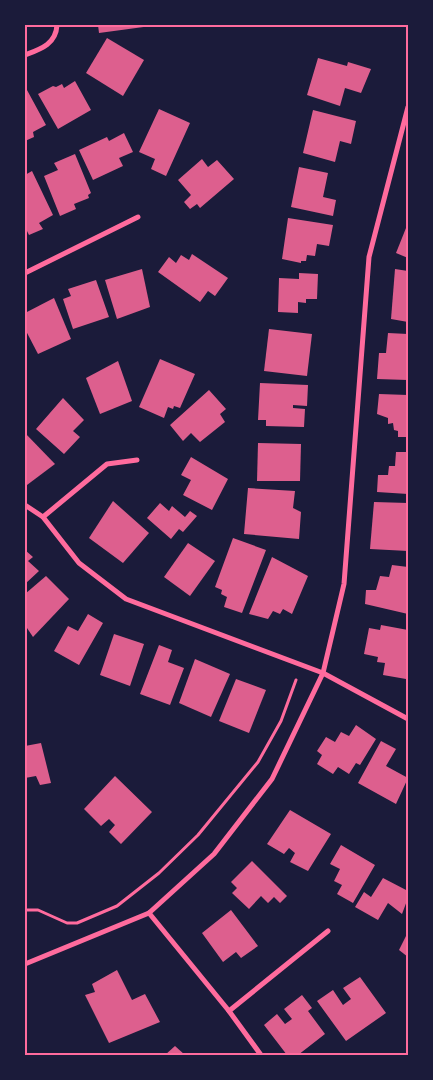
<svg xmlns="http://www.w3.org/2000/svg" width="433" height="1080" font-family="'PT Sans Narrow',sans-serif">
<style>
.building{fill:#dd5f8e}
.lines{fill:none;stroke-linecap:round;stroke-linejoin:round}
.path{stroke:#ff6b9d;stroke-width:3}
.minor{stroke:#ff6b9d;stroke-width:5}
.neatline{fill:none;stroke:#ff6b9d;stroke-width:2}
</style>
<rect width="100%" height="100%" fill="#1b1b3a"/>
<g class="building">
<path d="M98,25H150L151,26L99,33Z"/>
<path d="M107,38L144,60L123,96L86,73Z"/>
<path d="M318,58L347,66L348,62L371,69L361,93L345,88L340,106L307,95Z"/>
<path d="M75,81L91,110L58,129L38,94L53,86L56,87L62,84L64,88Z"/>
<path d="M27,90L46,125L33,132L34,137L25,141V91Z"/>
<path d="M159,109L190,123L166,176L151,169L155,159L139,152Z"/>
<path d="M313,110L356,121L351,144L340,141L335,162L303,153Z"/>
<path d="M124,133L133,152L119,158L123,166L93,180L79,150L107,137L109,141Z"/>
<path d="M75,154L91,193L88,195L89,198L74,204L76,209L60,216L44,176L58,170L54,163Z"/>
<path d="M202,159L208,167L217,160L234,179L200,208L197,204L190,209L184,202L191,195L178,180Z"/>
<path d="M299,167L328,173L323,197L336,200L333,216L291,207Z"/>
<path d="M32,171L53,215L39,223L43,229L29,235L25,227V175Z"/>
<path d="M288,218L333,225L329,246L317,244L315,256L307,255L306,261H301V263L282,259Z"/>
<path d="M408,223V258L396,253Z"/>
<path d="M192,254L228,278L215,296L208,291L200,302L158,272L169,257L176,263L181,255L189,260Z"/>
<path d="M142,269L150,307L117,319L105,280Z"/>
<path d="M395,269L408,271V322L391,319Z"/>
<path d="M299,273L318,274L317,299H306V303L298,302V313L278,312L279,278L299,279Z"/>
<path d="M96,280L109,317L73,329L63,299L71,296L68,289Z"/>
<path d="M54,298L71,339L38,354L25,329V313Z"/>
<path d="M269,329L312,334L307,376L264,371Z"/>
<path d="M388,333L408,334V380L377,379L379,353H386Z"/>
<path d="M160,359L195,374L180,408L174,406L173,409L168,407L164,418L139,407Z"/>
<path d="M118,361L132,401L100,414L86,378Z"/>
<path d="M260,383L308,385L307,406L293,405V408L305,409L304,427L266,426V420H258Z"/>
<path d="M209,390L226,409L220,414L225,422L200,442L191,433L183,441L170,425Z"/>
<path d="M379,394L408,395V437H398V431L394,430L393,423L388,424V418L377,414Z"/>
<path d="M63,398L84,420L73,431L80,437L64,454L36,429Z"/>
<path d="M25,433L55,464L27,485L25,483Z"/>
<path d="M258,443L301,444L300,481H257Z"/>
<path d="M396,452H408V494L377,492L378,475H388L389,466H395Z"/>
<path d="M191,457L228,479L212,510L183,495L191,480L181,475Z"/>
<path d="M248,488L295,491L293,508L301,512L299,539L244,534Z"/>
<path d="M113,501L149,533L123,563L89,538Z"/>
<path d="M374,502L408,503V551L370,549Z"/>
<path d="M160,503L169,511L172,506L185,517L190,511L197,516L183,532L179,529L171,539L147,518Z"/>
<path d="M233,538L266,550L242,613L224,607L227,597L221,594L222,590L215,587Z"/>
<path d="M188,543L215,561L190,596L164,577Z"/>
<path d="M25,550L33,557L28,561L39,571L25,584Z"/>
<path d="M272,557L308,576L292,614L283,609L280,614L273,611L268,619L249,614Z"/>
<path d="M392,565L408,567V614L365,604L366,590H376L380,576L389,577Z"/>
<path d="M46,576L69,599L33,637L25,625V594Z"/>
<path d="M88,614L103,623L79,665L54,651L68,626L78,631Z"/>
<path d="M381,625L408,630V666L406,679L383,675L385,663L377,662L378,657L364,654L369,628L380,630Z"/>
<path d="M114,634L144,644L130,686L100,675Z"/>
<path d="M159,645L172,650L168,662L184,668L170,705L140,694Z"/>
<path d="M195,659L230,674L211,717L179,703Z"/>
<path d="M236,679L266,690L249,733L219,721Z"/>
<path d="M356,725L376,739L360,765L356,763L349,774L338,767L333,774L317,764L322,755L317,751L326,737L335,742L341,732L349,736Z"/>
<path d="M381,741L396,749L386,766L408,778L396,804L358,783Z"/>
<path d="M41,743L51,783L40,785L36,776L25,778V746Z"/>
<path d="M115,776L152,812L121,844L109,832L115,825L109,819L101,826L84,809Z"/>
<path d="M290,810L331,834L308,871L290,862L295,853L289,848L284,854L267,844Z"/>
<path d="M341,845L375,865L353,903L337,894L342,885L334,881L340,869L330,864Z"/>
<path d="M252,861L287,896L280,903L274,897L268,903L261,896L249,909L232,893L237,888L231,882Z"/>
<path d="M383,878L408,891V898L402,914L388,903L378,920L355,907L364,892L371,897Z"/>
<path d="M231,910L258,946L241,958L236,952L223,962L202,933Z"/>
<path d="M408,932V957L399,950Z"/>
<path d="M117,970L132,1000L145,994L160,1022L109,1043L85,995L95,992L92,984Z"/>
<path d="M360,977L386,1013L346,1041L317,1001L333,990L343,1005L351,999L343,988Z"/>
<path d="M302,995L312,1008L308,1011L325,1034L298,1055H287L264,1025L277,1014L285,1024L292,1019L284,1009Z"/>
<path d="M175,1046L185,1055H165Z"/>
</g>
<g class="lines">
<path class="path" d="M25,910H38L67,923H77L117,906L159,873L198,835L258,762L281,721L296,680"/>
<g class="minor">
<path d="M25,55C41,49 56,44 57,25"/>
<path d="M25,273L138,217"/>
<path d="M25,505L43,517L79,563L126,599L323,673L408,719"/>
<path d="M43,517L107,464L137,460"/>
<path d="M149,913L229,1011L261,1055"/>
<path d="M25,964L149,913L214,854L272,779L323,673L344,584L369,257L408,107"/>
<path d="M229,1011L328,931"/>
</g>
</g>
<rect width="433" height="1080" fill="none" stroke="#1b1b3a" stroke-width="52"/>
<rect x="26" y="26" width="381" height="1028" class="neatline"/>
</svg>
